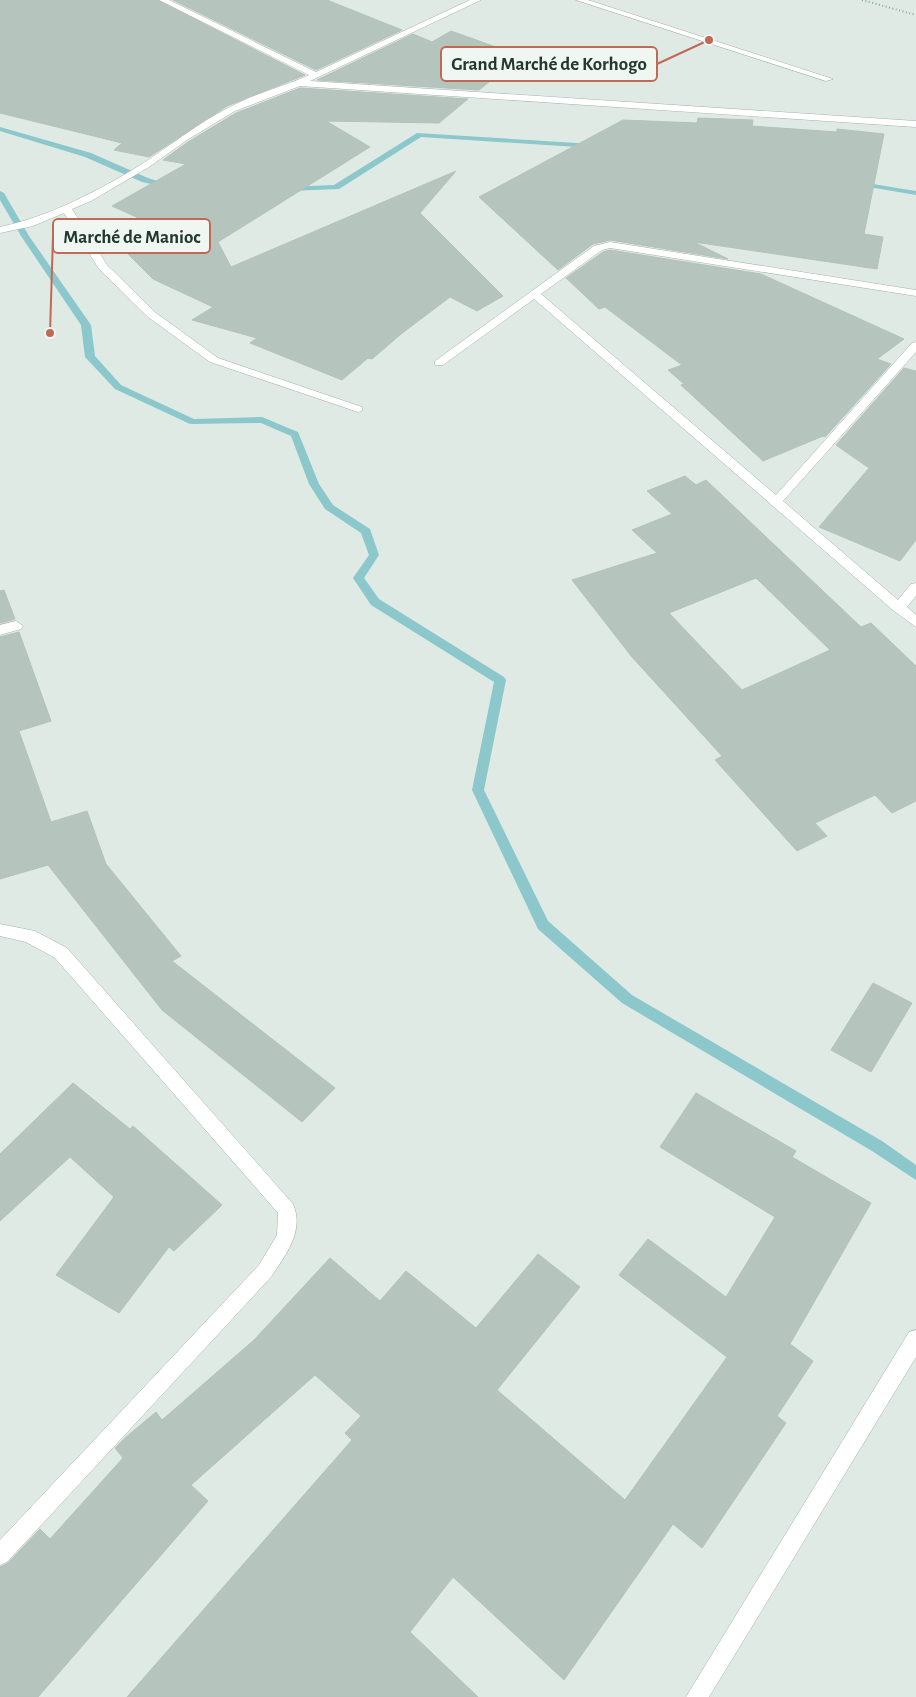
<svg xmlns="http://www.w3.org/2000/svg" width="916" height="1697" font-family="'Alegreya Sans',sans-serif">
<style>
.lines{fill:none;stroke-linecap:round;stroke-linejoin:round}
.stream{fill:#8bc7cb;fill-rule:evenodd}
.building{fill:#b5c4bd;stroke:#b3c2bb;fill-rule:evenodd}
.lane-casing{stroke:#a3b1aa;stroke-width:1}
.street-casing{stroke:#a3b1aa;stroke-width:1}
.path{stroke:#82ab9a;stroke-width:2;stroke-dasharray:1 2.5;stroke-linecap:butt}
.lane{fill:#fff;fill-rule:evenodd}
.street{fill:#fff;fill-rule:evenodd}
.leader{fill:none;stroke:#c06956;stroke-width:2}
.callout-dot{fill:#c06956;stroke:#f0f6f2;stroke-width:2}
.callout{fill:#f0f6f2;stroke:#c06956;stroke-width:2}
.callout-label{font-size:19px;text-anchor:middle;font-weight:bold;fill:#223830}
</style>
<rect width="100%" height="100%" fill="#e0eae4"/>
<g class="lines">
<g class="stream">
<path d="M0,127L91,153L148,178L173,186L169,188L142,182L85,157L0,131Z"/>
<path d="M417,133L593,144L597,146L593,148L421,137L339,189L288,191L284,189L288,187L334,185Z"/>
<path d="M854,181L916,191V195L857,185L853,183Z"/>
<path d="M0,191L4,193L29,236L91,325L95,356L121,385L194,419L262,417L298,432L319,484L333,505L370,529L379,555L364,578L379,599L504,677L506,680L484,790L548,921L632,995L882,1141L916,1165V1180L872,1151L622,1003L538,929L472,790L494,682L371,605L353,578L369,555L361,533L325,509L309,484L291,436L261,423L190,424L115,389L85,357L81,325L21,236L0,200Z"/>
</g>
</g>
<g class="building">
<path d="M0,0H157L305,75L227,106L149,157L114,150L122,143L0,113Z"/>
<path d="M173,0H327L402,30L316,70Z"/>
<path d="M451,31L521,56L479,90L317,80L413,34L432,42Z"/>
<path d="M300,88L468,99L439,123L326,121L370,147L218,242L231,267L456,171L420,213L503,296L477,311L450,297L401,334L372,359L368,358L342,380L250,343L257,338L192,320L213,307L153,279L119,245L165,230L112,206L186,164L163,160L188,142L236,113Z"/>
<path d="M698,118L753,120L752,126L765,127L837,132V129L884,134L864,234L883,237L877,269L694,242L728,259L610,240L593,244L558,270L479,197L623,120L697,123Z"/>
<path d="M610,250L761,274L904,339L877,359L891,364L825,437L823,436L763,461L681,385L684,384L668,370L682,365L605,307L599,309L566,278L603,252Z"/>
<path d="M904,368L916,371V540L900,561L819,527L869,468L836,445Z"/>
<path d="M685,476L696,485L706,480L861,627L871,623L916,666V801L892,813L875,795L815,823L827,836L797,851L715,760L722,756L632,657L572,580L657,553L632,530L672,514L647,491ZM756,578L830,650L742,690L669,613Z"/>
<path d="M4,590L15,619L0,623V591Z"/>
<path d="M19,632L51,721L19,731L51,822L87,811L106,864L181,956L172,961L335,1088L302,1122L162,1010L48,865L0,879V637Z"/>
<path d="M873,983L912,1003L871,1072L831,1050Z"/>
<path d="M73,1083L130,1129L133,1126L222,1205L174,1251L169,1247L119,1313L56,1275L114,1197L70,1157L0,1221V1154Z"/>
<path d="M696,1093L796,1151L792,1157L871,1203L790,1344L813,1361L777,1416L786,1423L702,1548L673,1524L564,1680L453,1577L410,1632L478,1697H127L352,1440L345,1433L361,1416L315,1375L191,1485L208,1501L38,1697H0V1567L8,1563L40,1529L50,1539L123,1458L115,1448L125,1438L156,1412L162,1420L254,1340L330,1258L380,1301L406,1271L476,1328L538,1254L580,1287L497,1390L625,1500L727,1357L619,1275L648,1239L726,1297L775,1217L660,1147Z"/>
</g>
<g class="lines">
<defs>
<path id="lane" d="M576,0H588L833,79L826,81Z"/>
<g id="street">
<path d="M159,0H169L316,72L470,0H481L310,81L916,121V127L300,86L235,111L187,140L149,167L91,201L72,209L107,265L156,313L218,358L362,407V411L358,412L210,362L148,317L99,269L64,213L33,226L0,233V227C51,216 98,191 142,164C171,145 197,124 228,108C253,94 283,87 309,75Z"/>
<path d="M610,242L916,290V296L610,248L602,250L541,294L776,495L912,343L916,342V352L783,501L898,600L911,584L916,583V596L907,607L916,615V627L894,611L534,299L443,365H435V361L594,246Z"/>
<path d="M16,621L23,626L21,629L0,635V625Z"/>
<path d="M0,924L35,931L67,948L293,1204C305,1231 285,1256 271,1277L7,1562L0,1565V1540L259,1265L277,1235L278,1213L55,958L26,942L0,936Z"/>
<path d="M916,1330V1357L709,1697H686L909,1332Z"/>
</g>
</defs>
<use href="#lane" class="lane-casing"/>
<use href="#street" class="street-casing"/>
<path class="path" d="M862,0L916,15"/>
<use href="#lane" class="lane"/>
<use href="#street" class="street"/>
</g>
<path class="leader" d="M709 40L657 64M50 333L53 236"/>
<g class="callout-dot">
<circle cx="709" cy="40" r="5"/>
<circle cx="50" cy="333" r="5"/>
</g>
<g class="callout">
<rect x="441" y="47" width="216" height="34" rx="5"/>
<rect x="53" y="219" width="157" height="34" rx="5"/>
</g>
<g class="callout-label">
<text x="549" y="70">Grand Marché de Korhogo</text>
<text x="132" y="243">Marché de Manioc</text>
</g>
</svg>
